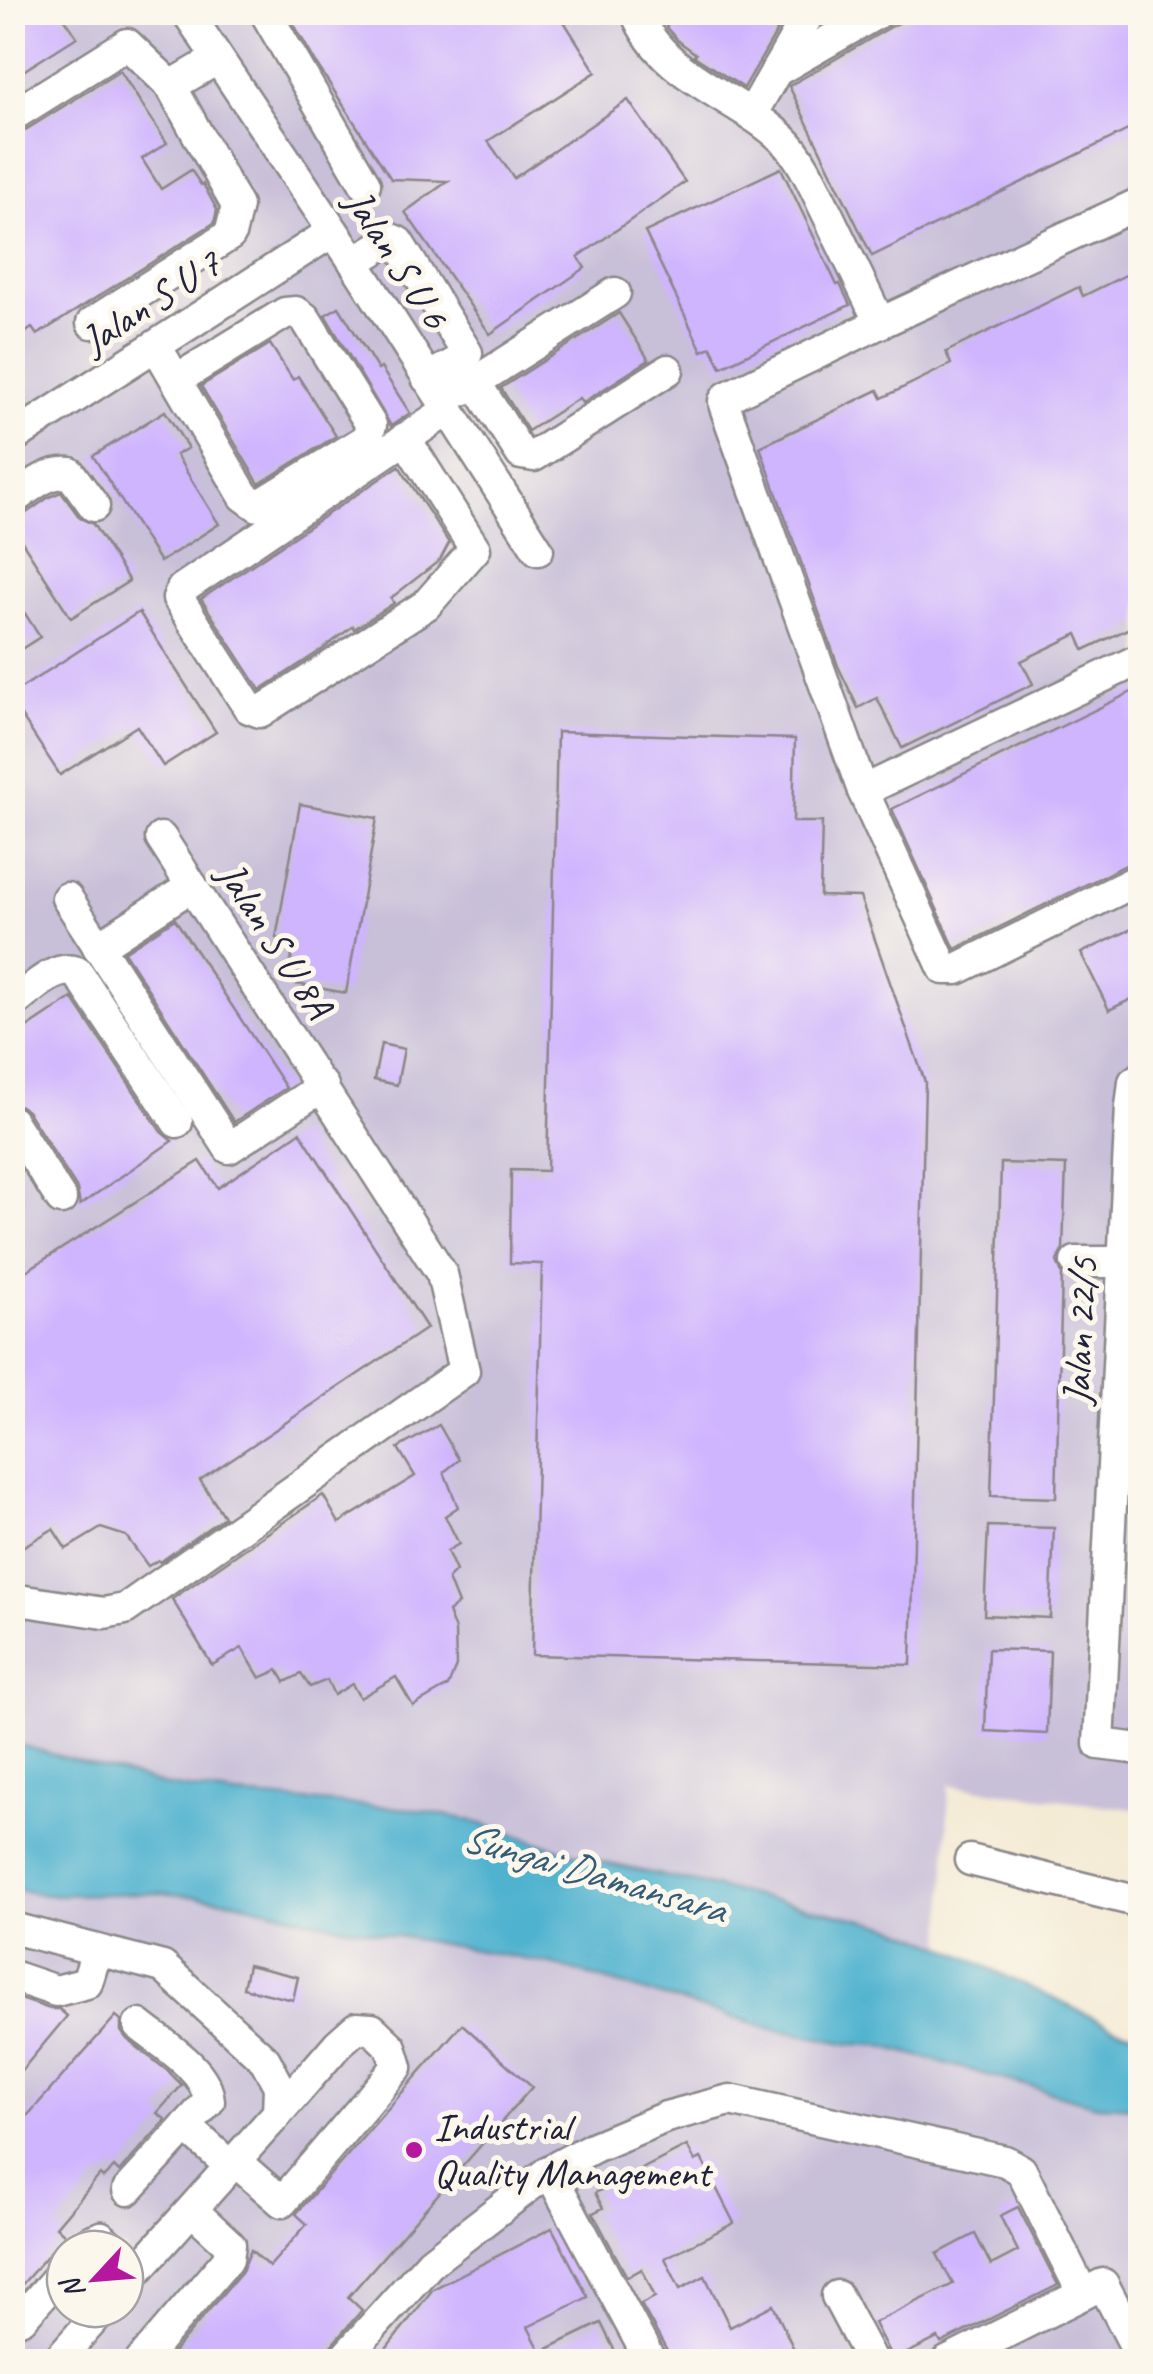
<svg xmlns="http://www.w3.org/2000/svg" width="1153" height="2374" font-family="Caveat,sans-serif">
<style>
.industrial{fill:#c8bfd8;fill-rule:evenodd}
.water{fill:#50b2cf;stroke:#396a85;stroke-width:2.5}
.building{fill:#cfb4fe}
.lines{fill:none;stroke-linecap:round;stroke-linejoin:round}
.minor-casing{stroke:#8b8688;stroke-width:35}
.minor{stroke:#fff;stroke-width:30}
.poi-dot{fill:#b5179e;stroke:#fbf7ec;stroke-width:4}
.labels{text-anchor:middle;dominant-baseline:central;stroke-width:10;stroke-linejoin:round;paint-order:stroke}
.street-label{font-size:40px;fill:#22223b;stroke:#fbf7ec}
.poi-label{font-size:40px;fill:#22223b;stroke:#fbf7ec;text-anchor:start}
.water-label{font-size:42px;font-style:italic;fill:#345c76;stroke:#fbf7ec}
</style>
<rect width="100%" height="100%" fill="#fbf7ec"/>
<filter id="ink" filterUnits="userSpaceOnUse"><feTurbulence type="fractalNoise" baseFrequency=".01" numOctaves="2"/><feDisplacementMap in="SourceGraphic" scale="20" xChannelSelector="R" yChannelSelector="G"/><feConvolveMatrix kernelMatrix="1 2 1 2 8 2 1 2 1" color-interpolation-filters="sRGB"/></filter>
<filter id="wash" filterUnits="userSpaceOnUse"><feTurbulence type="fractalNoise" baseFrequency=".0048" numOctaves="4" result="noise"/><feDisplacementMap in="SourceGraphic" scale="40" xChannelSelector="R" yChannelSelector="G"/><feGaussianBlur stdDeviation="2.25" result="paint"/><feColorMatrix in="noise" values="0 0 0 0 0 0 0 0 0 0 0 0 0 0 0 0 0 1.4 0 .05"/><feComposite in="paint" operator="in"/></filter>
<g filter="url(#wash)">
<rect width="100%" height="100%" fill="#f4ebd5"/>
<g class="industrial">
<path d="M12,13H1140V1810L949,1785L943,1946L888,1925L596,1861L469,1820L413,1809L236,1796L167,1786L13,1743Z"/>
<path d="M13,1889L45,1895L162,1893L235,1901L316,1921L551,1964L772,2029L851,2044L879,2045L1097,2105L1140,2107V2361H13ZM65,2249H125V2309H65Z"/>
</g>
<path class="water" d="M12,1743L167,1786L236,1796L413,1809L469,1820L596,1861L888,1925L943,1946L1113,2027L1140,2035V2107L1097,2105L879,2045L851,2044L772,2029L551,1964L316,1921L235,1901L162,1893L45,1895L13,1889Z"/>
<g id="blocks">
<g class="building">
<path d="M12,12H60L77,37L12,78Z"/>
<path d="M287,12H558L596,72L488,141L514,178L628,100L685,182L578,257L585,268L490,334L405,212L448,181L391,179L316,63Z"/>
<path d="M675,12H788L744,88L694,56L696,54L677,40L666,27Z"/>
<path d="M920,12H1140V124L872,256L789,86L889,28Z"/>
<path d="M120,71L167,143L142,159L161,189L191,170L201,185L203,184L217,210L214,223L37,335L32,328L19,337L12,327V135L22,132Z"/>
<path d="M781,168L837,285L840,284L850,305L721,367L711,347L702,351L645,232Z"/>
<path d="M1140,268V623L1084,650L1077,634L1021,661L1033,684L902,748L877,698L858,708L838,666L760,447L878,390L882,398L951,364L946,352L1079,287L1083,296Z"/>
<path d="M339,307L378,370L381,368L410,413L391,426L325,315Z"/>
<path d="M619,313L649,360L582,403L579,398L528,431L501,388Z"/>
<path d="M270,344L293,380L298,376L336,436L259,484L201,386Z"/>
<path d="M165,411L188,448L176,455L219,524L160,562L93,456Z"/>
<path d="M399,466L449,543L440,560L391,598L394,603L354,629L353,626L323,649L260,690L201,599Z"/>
<path d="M61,492L80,518L93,524L129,581L71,618L12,526V519L22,516L49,497Z"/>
<path d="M12,593L40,637L12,655Z"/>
<path d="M139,612L216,732L163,766L137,726L60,775L12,702V694Z"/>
<path d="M1140,688V860L1132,862L955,949L892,809Z"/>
<path d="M557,732L795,739L793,822H822L820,896L860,897L925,1082L911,1665L532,1655L542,1264L510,1263L511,1170L547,1171Z"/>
<path d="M300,804L377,818L346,993L296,984L298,972L289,970L295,941L276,938Z"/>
<path d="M175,919L286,1088L234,1122L124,952Z"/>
<path d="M1140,925V995L1109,1010L1081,953Z"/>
<path d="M72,998L161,1132L172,1141L80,1205L77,1189L28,1112L21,1106L12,1103V1038Z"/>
<path d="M381,1044L404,1049L397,1085L374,1080Z"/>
<path d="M300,1132L427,1328L200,1480L224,1517L160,1562L158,1560L148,1566L126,1536L101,1528L66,1549L53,1529L12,1553V1280L200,1161L218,1188Z"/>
<path d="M1001,1163L1066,1165L1063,1249L1057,1261L1062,1274L1056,1498L991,1496Z"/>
<path d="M439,1425L459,1460L444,1472L458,1507L445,1516L459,1544L447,1551L456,1571L448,1579L458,1604L448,1612L455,1630L456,1666L448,1686L413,1706L396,1677L360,1698L352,1684L334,1695L327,1680L310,1687L301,1674L285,1682L278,1670L260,1678L242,1648L212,1665L172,1599L323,1495L339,1523L415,1476L398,1448Z"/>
<path d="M988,1526L1054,1528L1050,1618L984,1615Z"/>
<path d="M988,1649L1050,1651L1047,1734L985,1731Z"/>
<path d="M248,1965L298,1977L293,2000L243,1988Z"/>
<path d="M12,1996L50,2009H59L67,2016L22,2070L12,2061Z"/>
<path d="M116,2016L121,2020V2031L127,2039L169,2072L182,2085L157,2113L166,2120L119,2172L114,2167L103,2178L100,2175L56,2227L65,2235L12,2296V2133Z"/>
<path d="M462,2024L532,2087L348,2297L362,2310L317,2362H165L242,2271L251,2250L269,2267L307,2224L296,2214Z"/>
<path d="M687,2146L695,2161L701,2158L734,2223L665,2258L680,2289L705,2276L730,2327L773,2305L800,2362H670L668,2353L641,2304L655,2297L642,2269L627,2277L593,2213L603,2208L595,2193Z"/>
<path d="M1018,2207L1058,2285L941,2343L938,2338L893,2360L874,2323L953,2284L937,2254L975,2234L991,2265L1018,2251L1000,2216Z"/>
<path d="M552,2228L588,2297L528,2327L541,2352L601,2323L620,2362H376L433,2289Z"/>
</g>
</g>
</g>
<g filter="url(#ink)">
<use href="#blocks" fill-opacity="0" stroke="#8b8688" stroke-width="2.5"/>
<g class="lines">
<defs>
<g id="minor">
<path d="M187,12L354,262L538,550"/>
<path d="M265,12L365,184"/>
<path d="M636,12C662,78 737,95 784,140C802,157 816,191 827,213C845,250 863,287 880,323L727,397L724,401L725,407L863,791L944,969H957L1140,879"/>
<path d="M776,71L879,12"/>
<path d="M751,115L810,12"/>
<path d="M12,116L127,44L171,86"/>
<path d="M354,262L391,239L398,242L467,353L465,358L427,378"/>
<path d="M92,323L230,235L237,206L171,86L217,59"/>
<path d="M880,323L1140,203"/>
<path d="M156,346L244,496L258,506L367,439L371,425L305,318L296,312L285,313L176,380"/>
<path d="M475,382L521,454L534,456L668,370"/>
<path d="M461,391L615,293"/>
<path d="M12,438L332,232"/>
<path d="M405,438L475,549L426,605L260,712L249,708L178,598L182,589L448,410"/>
<path d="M12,500C31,487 47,471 70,473L94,506"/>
<path d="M863,791L1140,659"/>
<path d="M67,898L229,1148L323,1086"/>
<path d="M98,947L192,886"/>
<path d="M12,1004C30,991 54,964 77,972L177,1122"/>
<path d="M1140,1078L1134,1082L1131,1107L1099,1744L1140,1749"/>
<path d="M12,1122L61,1199"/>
<path d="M1076,1262H1140"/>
<path d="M12,1599L104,1613L125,1609L464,1371L442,1274L161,838"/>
<path d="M970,1860L1140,1902"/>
<path d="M12,1928L163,1967L265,2060L279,2086L278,2113L125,2284"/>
<path d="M12,1976L56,1991L87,1983L97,1950"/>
<path d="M186,2126L231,2167"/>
<path d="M235,2161L282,2202L397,2067L391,2047L372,2029L356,2028L338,2044L278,2113"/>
<path d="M549,2171L651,2362"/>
<path d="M128,2190L209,2101C207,2069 162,2044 139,2025"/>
<path d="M82,2249L90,2241L101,2237L114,2249"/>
<path d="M837,2296L872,2362"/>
<path d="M12,2320L15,2321L22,2318L65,2269"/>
<path d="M56,2362L103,2309"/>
<path d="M140,2362L228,2259L230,2245L192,2210"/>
<path d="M341,2362L431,2262L549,2171L594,2147L666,2117L730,2100L1005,2161L1021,2170L1083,2294"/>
<path d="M947,2362L1103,2284L1140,2355"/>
</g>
</defs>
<use href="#minor" class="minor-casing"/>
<use href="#minor" class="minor"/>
</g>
</g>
<circle class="poi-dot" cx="414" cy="2150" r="10"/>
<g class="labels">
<g class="street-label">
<text transform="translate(397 259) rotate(57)">Jalan S U 6</text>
<text transform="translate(151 302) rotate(-33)">Jalan S U 7</text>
<text transform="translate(275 940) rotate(57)">Jalan S U 8A</text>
<text transform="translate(1080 1331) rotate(-87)">Jalan 22/5</text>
</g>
<g class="poi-label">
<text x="434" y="2127">Industrial<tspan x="434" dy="46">Quality Management</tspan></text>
</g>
<g class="water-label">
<text transform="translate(594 1873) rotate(16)">Sungai Damansara</text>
</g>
</g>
<rect width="1153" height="2374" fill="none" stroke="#fbf7ec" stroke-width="50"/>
<g transform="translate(95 2279) rotate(244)"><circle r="48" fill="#fbf7ec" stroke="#a4a2a5" stroke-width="2.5"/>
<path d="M0-8L18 38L0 25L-18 38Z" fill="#b5179e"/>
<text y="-15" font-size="28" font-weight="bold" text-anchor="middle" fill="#22223b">N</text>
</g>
</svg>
